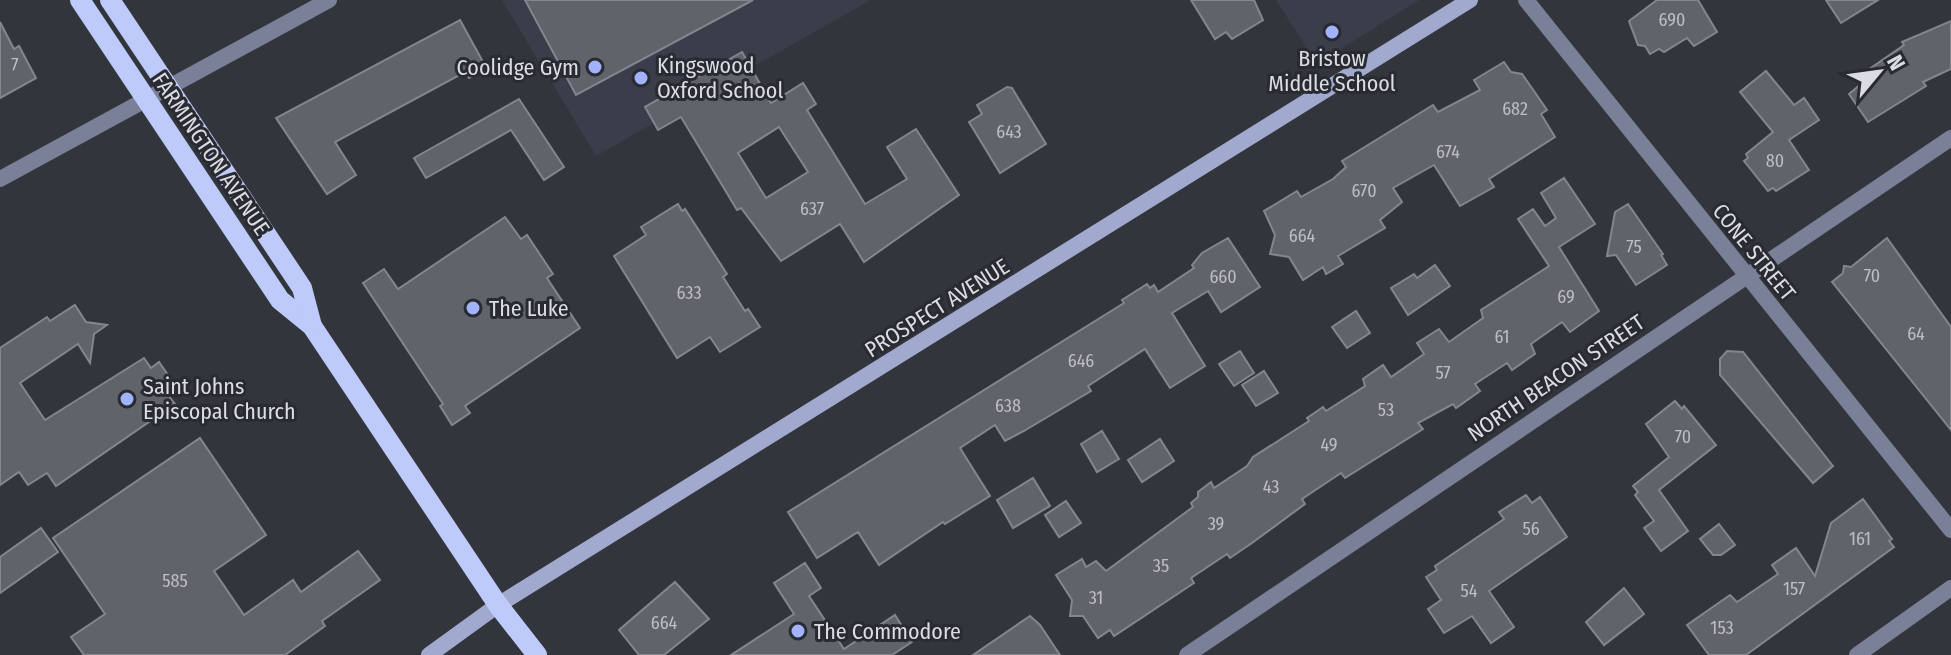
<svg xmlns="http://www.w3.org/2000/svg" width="1951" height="655" font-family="'Fira Sans Condensed',sans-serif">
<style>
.built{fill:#3a3d4a}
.building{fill:#60636a;stroke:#83868e;stroke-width:2;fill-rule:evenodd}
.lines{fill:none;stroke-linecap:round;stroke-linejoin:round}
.minor{stroke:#7a8097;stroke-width:16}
.secondary{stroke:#a1aace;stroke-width:16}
.primary{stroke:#becaf9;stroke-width:20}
.poi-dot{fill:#a2b2fd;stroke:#292b32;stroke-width:3}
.labels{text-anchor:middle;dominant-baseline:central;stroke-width:6;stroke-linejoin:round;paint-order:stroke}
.number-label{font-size:18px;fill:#bdbec4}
.poi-label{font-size:22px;fill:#dcdde2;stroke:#292b32;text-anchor:start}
.street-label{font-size:22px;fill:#dcdde2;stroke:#292b32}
</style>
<rect width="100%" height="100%" fill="#33353c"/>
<g class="built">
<path d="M502,0H871L596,156Z"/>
<path d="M1276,0H1419L1317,64Z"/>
</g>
<g class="building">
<path d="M525,0H753L576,95Z"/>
<path d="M1191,0H1254L1263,20L1232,39L1226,32L1215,39Z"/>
<path d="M1657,0H1698L1717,32L1694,46L1687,38L1664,52L1659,49L1650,54L1645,46L1638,45L1629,21Z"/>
<path d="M1826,0H1878L1841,23Z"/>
<path d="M460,20L487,69L469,78L465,72L335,142L356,175L327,194L276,118Z"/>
<path d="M1951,21V69L1923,82L1926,86L1868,122L1849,94L1872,75L1868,70L1904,45L1902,42Z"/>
<path d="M0,22L14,49L19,46L36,78L0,98Z"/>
<path d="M742,52L771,103L803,83L816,104L807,110L865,204L907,179L887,147L916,129L959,195L864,262L840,224L781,261L741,208L737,210L681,117L658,130L645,107ZM779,127L808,172L766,198L738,153Z"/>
<path d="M1504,62L1511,72L1522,74L1534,91L1547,110L1541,114L1555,137L1489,179L1494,187L1460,206L1434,165L1393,188L1402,202L1380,220L1385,228L1338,256L1343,264L1326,274L1323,267L1303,280L1289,257L1270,254L1275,235L1264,211L1297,191L1301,197L1333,179L1346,167L1342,161L1433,105L1438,112L1480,90L1474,80Z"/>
<path d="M1766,71L1794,105L1804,98L1819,120L1789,140L1809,170L1776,191L1773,188L1768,191L1744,161L1748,158L1746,154L1773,132L1740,92Z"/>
<path d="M1007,87L1012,88L1046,144L1000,173L969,122L982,114L977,105Z"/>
<path d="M519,99L564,167L544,180L511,130L426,178L414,158Z"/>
<path d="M1564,178L1595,224L1559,247L1599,311L1570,332L1562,322L1531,344L1535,354L1512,370L1507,363L1475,384L1480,391L1456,408L1453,404L1418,423L1423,429L1345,478L1341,473L1302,499L1305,504L1252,543L1230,558L1227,554L1191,578L1194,583L1114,636L1110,630L1098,638L1083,616H1070L1072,600L1056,575L1082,559L1086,567L1096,561L1106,571L1193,507L1191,503L1198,497V492L1211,482L1214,488L1247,466L1253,457L1309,421L1307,418L1323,407L1326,411L1365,386L1363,379L1383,365L1391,377L1424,354L1417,343L1439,329L1449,342L1483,318L1481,310L1549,266L1518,219L1533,209L1545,226L1556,218L1541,193Z"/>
<path d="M678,204L682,211L685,209L727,274L723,277L745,311L748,309L760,327L720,352L710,337L677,358L614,256L646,235L641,227Z"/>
<path d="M1628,204L1663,254L1661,255L1667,265L1636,285L1616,255L1607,256L1615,212Z"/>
<path d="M505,217L521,239L527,235L553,274L547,278L580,328L465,406L470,413L452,425L440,406L443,404L363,283L384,269L398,289Z"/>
<path d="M1228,238L1260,287L1221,312L1208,291L1172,313L1205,366L1170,388L1145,349L1088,386L1091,391L1024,431L1005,441L995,425L960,448L990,496L945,524L943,522L879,565L858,532L817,558L788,512L1124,303L1122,300L1147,284L1150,288L1154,285L1158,292L1194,268L1192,265L1202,253Z"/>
<path d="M1887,238L1951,327V430L1832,282L1843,273L1844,266L1851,267Z"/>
<path d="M1435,265L1450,286L1408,315L1391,288L1414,274L1417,278Z"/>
<path d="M75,305L86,322L107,325L94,334L90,363L78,344L20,383L45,420L144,358L151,368L159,362L177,388L168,395L175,404L56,486L47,473L28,485L19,472L0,485V348L47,317L50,321Z"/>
<path d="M1356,311L1370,333L1347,348L1332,327Z"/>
<path d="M1240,351L1254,373L1234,386L1219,364Z"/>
<path d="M1727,351L1743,352L1833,466L1813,483L1720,375V359Z"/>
<path d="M1264,371L1278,393L1256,406L1242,385Z"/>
<path d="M1675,401L1682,409L1684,406L1716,445L1659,490L1688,531L1661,551L1644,528L1654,521L1635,495L1638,492L1633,486L1669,457L1646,424Z"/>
<path d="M1102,431L1119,459L1097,472L1081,444Z"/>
<path d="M200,438L266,535L214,571L244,615L293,580L301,592L358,551L380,580L322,621L325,626L285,655H84L71,637L105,614L53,538Z"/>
<path d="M1160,439L1174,461L1142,482L1128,460Z"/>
<path d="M1033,478L1050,506L1013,528L997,500Z"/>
<path d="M1526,495L1532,503L1540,497L1567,537L1489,591L1514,627L1491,643L1472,616L1444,633L1428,609L1441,600L1426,577L1437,570L1435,566L1504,519L1499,512Z"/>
<path d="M1863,499L1892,539L1889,541L1894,547L1746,655H1709L1687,625L1730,595L1737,602L1778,574L1772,565L1796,548L1815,576L1831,523Z"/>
<path d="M1066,501L1081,523L1059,537L1045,515Z"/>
<path d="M1719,524L1735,545L1721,555H1713L1700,539Z"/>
<path d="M41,528L58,552L0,593V557Z"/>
<path d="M805,563L821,588L809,596L844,649L895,615L912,642L892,655H731L794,614L774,583Z"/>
<path d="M675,582L709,619L664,655H639L619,630Z"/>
<path d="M1624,588L1644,614L1604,645L1586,622Z"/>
<path d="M1030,616L1040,625L1060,655H973Z"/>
</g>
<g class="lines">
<g class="minor">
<path d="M1526,0L1951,530"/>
<path d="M0,179L329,0"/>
<path d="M1187,655L1951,138"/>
<path d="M1857,655L1951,588"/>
</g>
<path class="secondary" d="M429,655L498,605L1470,0"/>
<g class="primary">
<path d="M80,0L280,300L312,326L498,605L537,655"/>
<path d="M110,0L302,288L312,326"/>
</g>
</g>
<g class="poi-dot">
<circle cx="1332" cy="32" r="8"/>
<circle cx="595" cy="67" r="8"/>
<circle cx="641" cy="78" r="8"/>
<circle cx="473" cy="308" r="8"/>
<circle cx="127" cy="399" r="8"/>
<circle cx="798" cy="631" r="8"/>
</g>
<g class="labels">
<g class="number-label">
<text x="1672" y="20">690</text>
<text x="15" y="65">7</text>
<text x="1515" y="109">682</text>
<text x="1009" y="132">643</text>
<text x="1448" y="152">674</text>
<text x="1775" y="161">80</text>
<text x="1364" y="191">670</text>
<text x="812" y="209">637</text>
<text x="1302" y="236">664</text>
<text x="1634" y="247">75</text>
<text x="1872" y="276">70</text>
<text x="1223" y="277">660</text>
<text x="689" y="293">633</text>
<text x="1566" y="297">69</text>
<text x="1916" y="334">64</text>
<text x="1502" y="337">61</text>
<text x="1081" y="361">646</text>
<text x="1443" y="373">57</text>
<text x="1008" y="406">638</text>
<text x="1386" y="410">53</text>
<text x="1683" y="437">70</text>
<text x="1329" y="445">49</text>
<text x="1271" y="487">43</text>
<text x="1216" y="524">39</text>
<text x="1531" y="529">56</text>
<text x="1860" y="539">161</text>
<text x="1161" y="566">35</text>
<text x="175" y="581">585</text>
<text x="1794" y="589">157</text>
<text x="1469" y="591">54</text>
<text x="1096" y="598">31</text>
<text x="664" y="623">664</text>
<text x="1722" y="628">153</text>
</g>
<g class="poi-label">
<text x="1332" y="58" text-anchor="middle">Bristow<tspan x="1332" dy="25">Middle School</tspan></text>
<text x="657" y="65">Kingswood<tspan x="657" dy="25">Oxford School</tspan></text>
<text x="579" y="67" text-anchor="end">Coolidge Gym</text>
<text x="489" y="308">The Luke</text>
<text x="143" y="386">Saint Johns<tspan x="143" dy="25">Episcopal Church</tspan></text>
<text x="814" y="631">The Commodore</text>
</g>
<g class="street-label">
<text transform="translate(211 154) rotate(56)">FARMINGTON AVENUE</text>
<text transform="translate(1754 252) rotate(51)">CONE STREET</text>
<text transform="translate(937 308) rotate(-32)">PROSPECT AVENUE</text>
<text transform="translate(1556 378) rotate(-34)">NORTH BEACON STREET</text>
</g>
</g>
<g transform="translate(1879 72) rotate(61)" stroke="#292b32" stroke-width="6" paint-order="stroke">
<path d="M0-6L14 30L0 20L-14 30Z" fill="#dcdde2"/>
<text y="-12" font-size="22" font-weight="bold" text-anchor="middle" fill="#dcdde2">N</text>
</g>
</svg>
